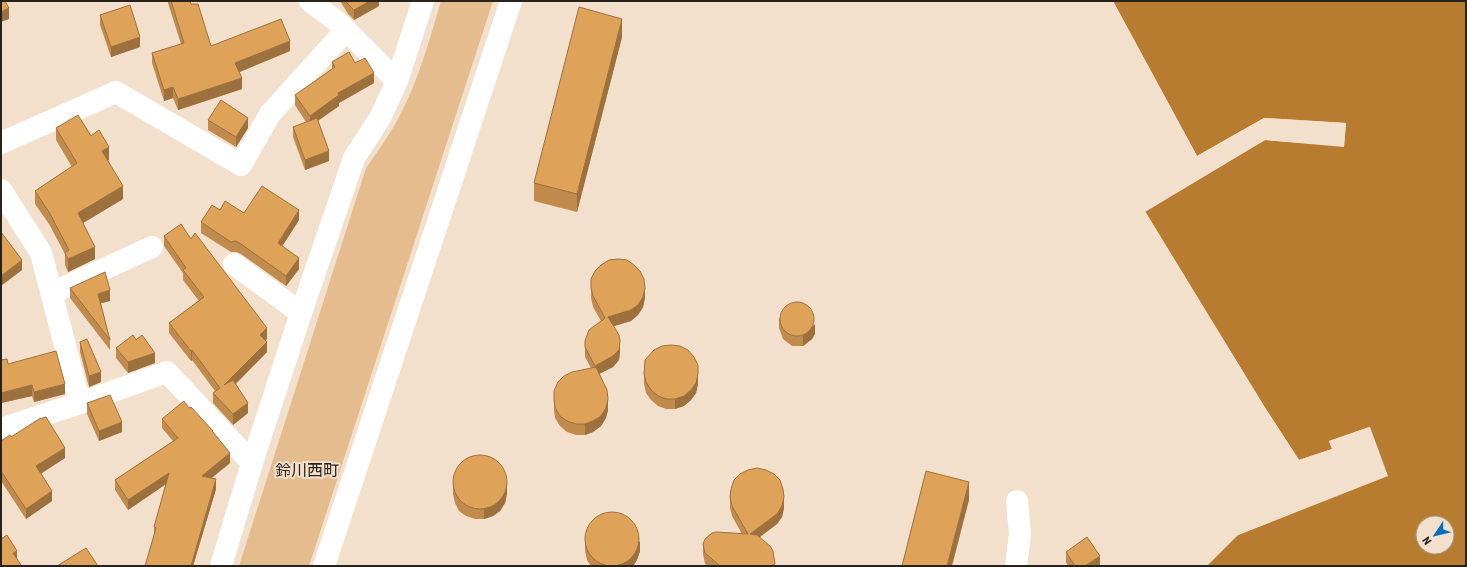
<svg xmlns="http://www.w3.org/2000/svg" width="1467" height="567" font-family="'Roboto Condensed','Noto Sans JP',sans-serif">
<style>
.green{fill:#e5bc8e}
.water{fill:#b77c30;fill-rule:evenodd}
.pier{fill:#f2e0cc}
.lines{fill:none;stroke-linecap:round;stroke-linejoin:round}
.minor{stroke:#fff;stroke-width:22}
.wall{fill:#c08b4d}
.shaded-wall{fill:#9c713e}
.building{fill:#dfa259;stroke:#9c713e}
.labels{text-anchor:middle;dominant-baseline:central;stroke-width:4;stroke-linejoin:round;paint-order:stroke}
.quarter-label{font-size:16px;fill:#29221b;stroke:#f2e0cc}
</style>
<rect width="100%" height="100%" fill="#f2e0cc"/>
<path class="green" d="M441,1H493L309,566H239L366,168C377,152 389,136 398,119C418,82 429,42 441,1Z"/>
<path class="water" d="M1113,1H1466V566H1207L1238,535L1387,475L1369,427L1329,441L1332,449L1299,460L1264,406L1145,211L1265,140L1344,146L1346,123L1264,118L1197,156ZM1423,523H1447V547H1423Z"/>
<path class="pier" d="M1111,1H1113L1197,156L1264,118L1346,123L1344,147L1265,140L1145,212L1264,406L1299,460L1332,449L1329,441L1370,427L1388,476L1238,535L1237,533L1385,474L1368,429L1331,442L1334,449L1333,451L1300,462L1298,461L1262,407L1143,211L1265,138L1342,144L1344,125L1264,120L1196,158Z"/>
<g class="lines">
<g class="minor">
<path d="M310,1L339,23L397,81"/>
<path d="M1,143L116,92L241,165L270,114L346,30"/>
<path d="M1,190L41,253L80,403"/>
<path d="M234,264L301,313"/>
<path d="M52,293L152,247"/>
<path d="M1,429L80,403L167,372L252,463"/>
<path d="M221,566L252,463L301,313L354,158L380,118L397,81L423,1"/>
<path d="M324,566L511,1"/>
<path d="M1016,566L1020,534L1017,501"/>
</g>
</g>
<g class="wall">
<path d="M168,1H190L211,46L290,51L239,72L242,89L178,110L173,98L164,101L152,63V53L181,44L168,3Z"/>
<path d="M340,1H379V6L354,20L348,14Z"/>
<path d="M100,15L140,47L111,57L100,25Z"/>
<path d="M622,37L577,212L534,201V183Z"/>
<path d="M332,62L355,63L374,83L339,103V106L318,121L329,161L305,170L293,137V127L306,122L295,105V95L332,69Z"/>
<path d="M208,120L248,128L236,147L208,130Z"/>
<path d="M56,128L91,136L109,160H108L123,199L83,223L95,259L68,272L65,265V254L49,224L35,204V191L72,167L56,140Z"/>
<path d="M220,210L299,220L282,246L299,269L286,286L241,254L236,252H231L201,233V222Z"/>
<path d="M164,236L191,239L267,339L265,340L267,352L236,384L248,413L233,425L213,403V393L215,391L192,360L191,361L169,333V323L199,301L183,280V273L164,246Z"/>
<path d="M70,288L110,301L101,303L110,340V350L70,298Z"/>
<path d="M591,288L645,298L643,307L638,315L631,321L613,326L620,352L619,360L613,367L599,374L608,410L606,418L601,426L593,432L585,435H576L567,432L560,426L555,418L554,410V399L591,368L585,357V341L601,321L593,307L591,298Z"/>
<path d="M779,318L815,334L812,339L803,346H792L783,339L779,328Z"/>
<path d="M136,340L155,363L128,373L116,358V348Z"/>
<path d="M80,342L101,382L89,387L80,352Z"/>
<path d="M1,360L8,364L65,394L34,402L32,396L1,403Z"/>
<path d="M644,374L698,384L696,393L691,400L684,406L675,409H666L658,406L651,400L646,393L644,384Z"/>
<path d="M87,403L122,432L99,441L87,414Z"/>
<path d="M189,408L213,432L230,463L211,478L216,489L193,566H145L154,537V527L166,484L128,510L115,490V480L173,441L162,428V419Z"/>
<path d="M11,437L65,458L41,473L52,501L26,519L1,481V441Z"/>
<path d="M453,484L507,494L505,503L500,511L493,516L484,519H475L466,516L459,511L455,503L453,494Z"/>
<path d="M730,497L784,508L782,517L777,524L760,537L775,566H708L705,564L703,554V544L742,534L732,516L730,508Z"/>
<path d="M585,541L640,551L637,560L633,566H591L587,560L585,551Z"/>
<path d="M1066,552L1100,566H1068L1066,562Z"/>
</g>
<g class="shaded-wall">
<path d="M370,1H379V6L354,20V10Z"/>
<path d="M9,8V19L1,22V12Z"/>
<path d="M622,19V37L577,212V194Z"/>
<path d="M140,37V47L111,57V47Z"/>
<path d="M290,41V51L235,74V63Z"/>
<path d="M374,73V83L339,103V106L310,126V116L338,93Z"/>
<path d="M242,78V89L178,110V99Z"/>
<path d="M173,87V98L164,101V90Z"/>
<path d="M248,118V128L236,147V137Z"/>
<path d="M109,147V160L102,164V151Z"/>
<path d="M329,151V161L305,170V160Z"/>
<path d="M123,186V199L78,226V213Z"/>
<path d="M299,210V220L278,253V243Z"/>
<path d="M95,247V259L68,272V259Z"/>
<path d="M299,258V269L286,286V276Z"/>
<path d="M22,260V270L1,286V276Z"/>
<path d="M645,288V298L643,307L638,315L631,321L608,328V317Z"/>
<path d="M110,290V301L98,304V294Z"/>
<path d="M815,324V334L812,339L803,346V336Z"/>
<path d="M267,328V339L260,345V335Z"/>
<path d="M620,341V352L619,360L613,367L595,376V366Z"/>
<path d="M267,342V352L224,395V385Z"/>
<path d="M192,350V360L191,361V351Z"/>
<path d="M155,353V363L128,373V362Z"/>
<path d="M101,372V382L89,387V376Z"/>
<path d="M698,374V384L696,393L691,400L684,406L675,409V399Z"/>
<path d="M65,384V394L34,402V392Z"/>
<path d="M32,385V396L1,403V393Z"/>
<path d="M608,399V410L606,418L601,426L593,432L585,435V424Z"/>
<path d="M248,403V413L233,425V414Z"/>
<path d="M122,422V432L99,441V431Z"/>
<path d="M65,448V458L36,477V466Z"/>
<path d="M230,453V463L202,486V476Z"/>
<path d="M169,473V482L128,510V500Z"/>
<path d="M216,479V489L193,566H191Z"/>
<path d="M969,482V500L952,566H947Z"/>
<path d="M507,484V494L505,503L500,511L493,516L484,519V509Z"/>
<path d="M52,491V501L26,519V509Z"/>
<path d="M784,497V508L782,517L777,524L750,544V534Z"/>
<path d="M640,541V551L637,560L633,566H616Z"/>
<path d="M17,551V561L13,553Z"/>
<path d="M1100,556V566H1085Z"/>
</g>
<g class="building">
<path d="M1,1H5L9,8L1,12Z"/>
<path d="M171,1H190L191,4H198L211,46L281,19L290,41L235,63L242,78L178,99L173,87L164,90L152,53L184,43Z"/>
<path d="M346,1H370L354,10L348,4Z"/>
<path d="M130,5L140,37L111,47L100,15Z"/>
<path d="M579,7L622,19L577,194L534,183Z"/>
<path d="M349,52L355,63L365,58L374,73L338,93L339,95L310,116L295,95L335,67L332,62Z"/>
<path d="M221,100L248,118L236,137L208,120Z"/>
<path d="M78,115L91,136L99,130L109,147L102,151L123,186L78,213L95,247L68,259L65,253L69,250L49,212L35,191L77,163L56,128Z"/>
<path d="M317,118L329,151L305,160L293,127Z"/>
<path d="M262,186L299,210L278,243L299,258L286,276L241,244L236,241L231,242L201,222L212,205L220,210L225,201L244,213Z"/>
<path d="M181,224L191,239L195,233L267,328L260,335L267,342L224,385L233,380L248,403L233,414L213,393L220,388L192,350L191,351L169,323L204,297L183,270L186,268L164,236Z"/>
<path d="M1,232L22,260L1,276Z"/>
<path d="M618,259L627,260L634,265L640,271L644,279L645,288L643,297L638,305L631,310L608,317L619,335L620,341L619,350L613,356L595,366L585,347V341L589,330L605,318L593,296L591,288V279L595,271L601,265L609,260Z"/>
<path d="M105,272L110,290L98,294L110,340L70,288Z"/>
<circle cx="797" cy="319" r="17"/>
<path d="M133,335L136,340L142,335L155,353L128,362L116,348Z"/>
<path d="M87,339L101,372L89,376L80,342Z"/>
<path d="M671,345L680,346L688,350L694,357L698,365V374L696,383L691,390L684,396L675,399H666L658,396L651,390L646,382L644,374L645,360L654,350L662,346Z"/>
<path d="M56,351L65,384L34,392L32,385L1,393V360L7,359L8,364Z"/>
<path d="M596,367L607,390L608,399L606,408L601,416L593,421L585,424H576L567,421L560,416L555,408L554,399V391L558,382L564,376L572,372Z"/>
<path d="M110,395L122,422L99,431L87,403Z"/>
<path d="M184,401L189,408L191,407L213,431H212L230,453L202,476L216,479L191,566H145L156,528L154,527L169,473L128,500L115,480L178,438L162,419Z"/>
<path d="M46,417L65,448L36,466L52,491L26,509L1,471V441L10,435L11,437L39,419Z"/>
<circle cx="480" cy="482" r="27"/>
<path d="M757,468L766,470L774,474L780,480L783,489L784,497L782,506L777,514L750,534L757,535L770,546L773,551L775,564L772,566H720L705,553L703,544L705,539L712,533L716,532L748,534L732,506L730,497L731,489L734,480L740,474L748,470Z"/>
<path d="M926,471L969,482L947,566H902Z"/>
<circle cx="612" cy="539" r="27"/>
<path d="M7,535L17,551L13,553L21,565L20,566H1V539Z"/>
<path d="M1087,537L1100,556L1085,566H1075L1066,552Z"/>
<path d="M86,548L98,566H57Z"/>
</g>
<g class="labels">
<g class="quarter-label">
<text x="307" y="470">鈴川西町</text>
</g>
</g>
<rect width="1467" height="567" fill="none" stroke="#29221b" stroke-width="4"/>
<g transform="translate(1435 535) rotate(235)"><circle r="19" fill="#f2e0cc" stroke="#a29485"/>
<path d="M0-3L7 15L0 10L-7 15Z" fill="#0b6eba"/>
<text y="-6" font-size="11" font-weight="bold" text-anchor="middle" fill="#29221b">N</text>
</g>
</svg>
